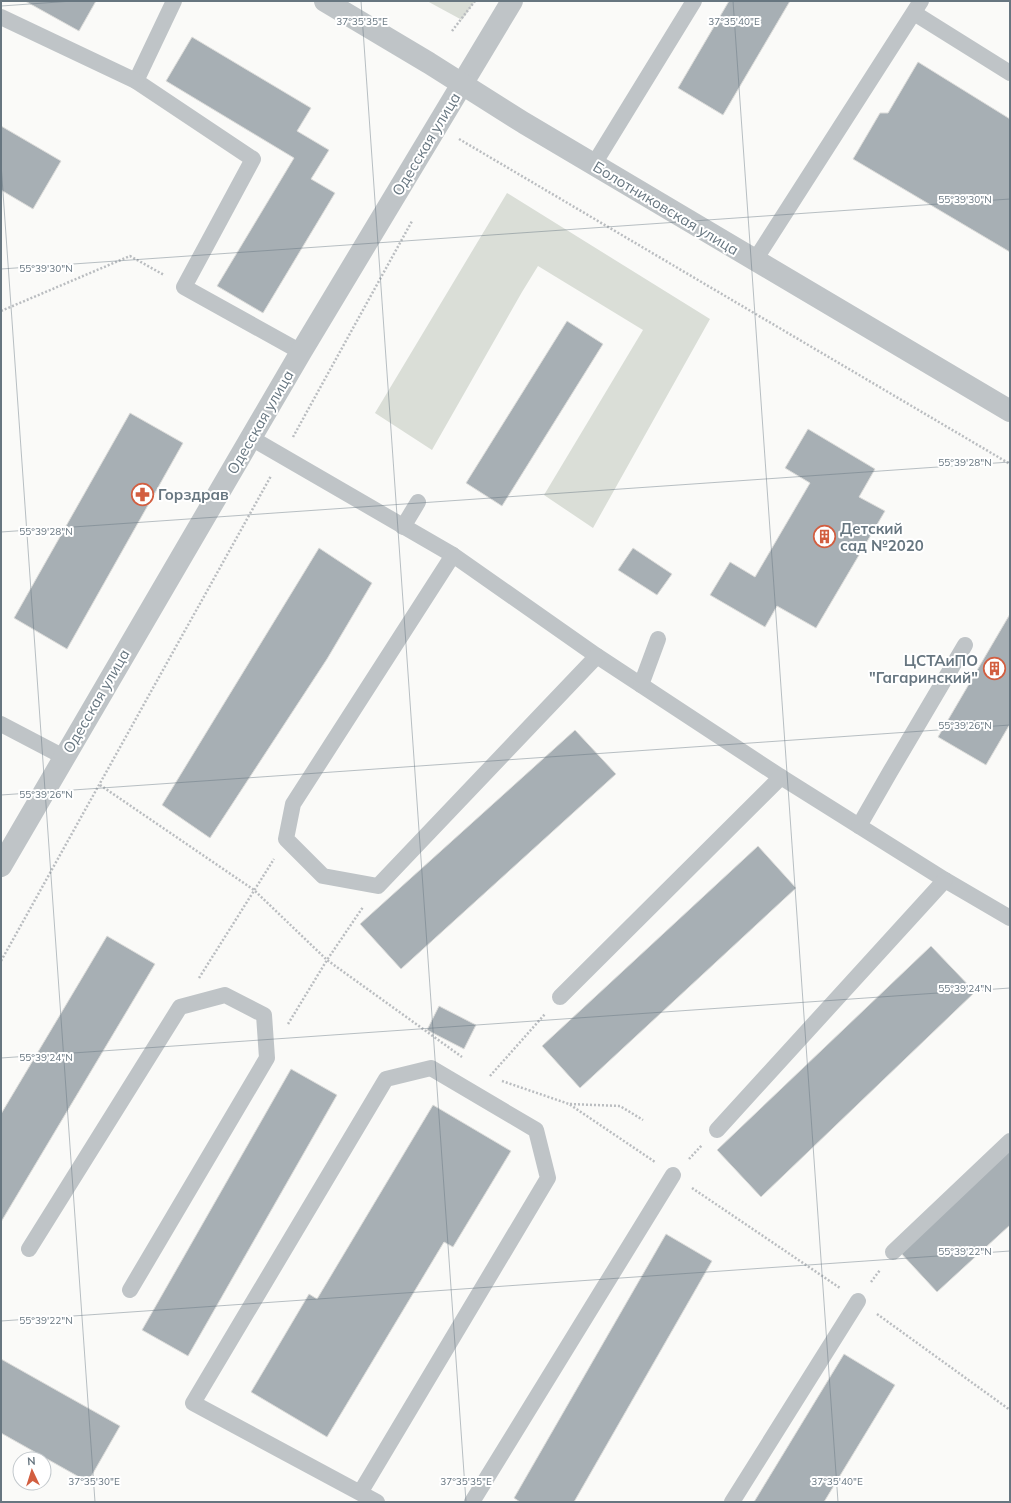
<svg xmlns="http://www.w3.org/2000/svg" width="1011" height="1503" font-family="Mulish,sans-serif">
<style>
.green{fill:#daded7}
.building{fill:#a7afb4;stroke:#dcdcda}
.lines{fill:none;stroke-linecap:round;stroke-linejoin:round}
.path{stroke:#babdc0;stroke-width:2.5;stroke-dasharray:2 2;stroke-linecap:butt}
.service{stroke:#bfc4c7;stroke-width:16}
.minor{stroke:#bfc4c7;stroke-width:22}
.tertiary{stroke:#bfc4c7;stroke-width:22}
.ticks{fill:none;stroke:#677680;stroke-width:1;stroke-opacity:0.45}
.labels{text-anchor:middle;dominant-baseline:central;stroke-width:4;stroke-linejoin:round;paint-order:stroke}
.street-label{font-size:15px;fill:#677680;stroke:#fff}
.poi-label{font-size:15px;font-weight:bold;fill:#677680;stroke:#fff;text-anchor:start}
.ticks-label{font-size:10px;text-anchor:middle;fill:#677680;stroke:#fff;stroke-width:4;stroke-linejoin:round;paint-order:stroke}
</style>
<rect width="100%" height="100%" fill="#fafaf8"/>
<g class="green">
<path d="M427,1H475L462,20Z"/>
<path d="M507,193L710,319L593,528L544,495L643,330L538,266L522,292L432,450L375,413Z"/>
</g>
<g class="building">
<path d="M25,1H96L79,31Z"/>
<path d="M729,1H790L723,115L678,88Z"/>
<path d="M192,37L311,108L297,131L329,150L311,179L335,193L263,313L217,286L294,158L166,81Z"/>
<path d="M918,62L1010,119V252L853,159L880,113H888Z"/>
<path d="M1,126L61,161L33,209L1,190Z"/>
<path d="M567,321L603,344L502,506L466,483Z"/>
<path d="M130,413L183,443L67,649L14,618Z"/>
<path d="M808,429L875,469L859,497L885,511L816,628L777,606L765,627L710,595L730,562L755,577L810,483L785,468Z"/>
<path d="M319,548L372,583L327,659L210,838L162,805Z"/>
<path d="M633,548L672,574L657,595L618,570Z"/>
<path d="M1010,614V724L986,765L938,737Z"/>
<path d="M575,730L616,774L401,969L360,924Z"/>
<path d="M758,846L796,888L580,1088L542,1046Z"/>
<path d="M107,936L155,964L1,1222V1114Z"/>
<path d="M931,946L975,992L761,1197L717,1150Z"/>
<path d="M439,1006L476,1025L464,1049L427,1030Z"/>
<path d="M291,1069L337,1095L188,1356L142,1330Z"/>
<path d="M433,1105L511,1151L453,1247L444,1242L327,1437L251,1392L309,1294L317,1299Z"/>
<path d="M1010,1150V1225L937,1292L899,1251Z"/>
<path d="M666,1234L712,1261L574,1502H520L514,1498Z"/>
<path d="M844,1354L895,1385L824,1502H754Z"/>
<path d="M1,1359L120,1426L88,1482L1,1433Z"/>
</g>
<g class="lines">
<g class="path">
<path d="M452,31L475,1"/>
<path d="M459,139L1010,464"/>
<path d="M1,311L130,256L164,275"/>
<path d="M293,437L412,221"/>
<path d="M100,785L254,890L327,960L462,1057"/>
<path d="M1,961L271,476"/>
<path d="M199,978L274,859"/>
<path d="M288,1024L327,960L363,907"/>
<path d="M490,1076L545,1014"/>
<path d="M502,1081L569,1104L655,1162"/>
<path d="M570,1104L620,1106L643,1120"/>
<path d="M689,1159L702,1145"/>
<path d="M692,1188L840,1288"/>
<path d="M871,1282L880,1270"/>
<path d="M877,1314L1010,1410"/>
</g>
<g class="service">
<path d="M174,1L136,81L253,159L184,287L301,352"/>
<path d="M914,13L1010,73"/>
<path d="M1,17L136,81"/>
<path d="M594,164L694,1"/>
<path d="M755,260L921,1"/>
<path d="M251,438L453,555L597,656L781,777L945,880L1010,918"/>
<path d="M403,527L418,502"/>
<path d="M453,555L293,804L286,839L323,876L378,886L597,656"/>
<path d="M641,685L658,639"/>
<path d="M1,724L64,757"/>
<path d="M859,826L890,772L965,645"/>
<path d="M560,997L781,777"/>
<path d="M717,1130L945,880"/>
<path d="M29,1249L180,1007L225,995L264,1015L267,1058L130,1290"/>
<path d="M893,1252L1010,1141"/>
<path d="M360,1493L548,1178L536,1130L431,1068L386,1079L193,1403L377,1502"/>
<path d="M472,1502L673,1175"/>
<path d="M732,1502L858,1301"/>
</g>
<path class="minor" d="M1,866L301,352L512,1"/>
<path class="tertiary" d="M325,1L429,63L524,123L1010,411"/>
</g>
<path class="ticks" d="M361,1L466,1502M733,1L838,1502M1,6L73,1M1,164L95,1502M1,269L1010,199M1,532L1010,462M1,795L1010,725M1,1058L1010,988M1,1321L1010,1251"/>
<defs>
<symbol id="pharmacy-ring" viewBox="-11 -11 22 22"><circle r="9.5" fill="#fff" stroke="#d25e40" stroke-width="1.5"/><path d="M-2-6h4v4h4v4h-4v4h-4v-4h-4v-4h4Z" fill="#d25e40"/></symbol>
<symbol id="building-ring" viewBox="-11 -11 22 22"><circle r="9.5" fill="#fff" stroke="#d25e40" stroke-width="1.5"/><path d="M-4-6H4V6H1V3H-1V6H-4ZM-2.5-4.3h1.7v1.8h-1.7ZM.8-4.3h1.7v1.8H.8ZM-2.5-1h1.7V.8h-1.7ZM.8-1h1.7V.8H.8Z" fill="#d25e40"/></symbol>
</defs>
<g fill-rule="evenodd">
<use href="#pharmacy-ring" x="130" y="482" width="25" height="25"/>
<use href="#building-ring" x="812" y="524" width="25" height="25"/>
<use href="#building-ring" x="982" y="656" width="25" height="25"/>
</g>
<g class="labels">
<g class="street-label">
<text transform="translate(426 144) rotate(-59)">Одесская улица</text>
<text transform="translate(666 208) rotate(31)">Болотниковская улица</text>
<text transform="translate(260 422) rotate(-60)">Одесская улица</text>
<text transform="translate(96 701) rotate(-60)">Одесская улица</text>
</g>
<g class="poi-label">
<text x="158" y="494">Горздрав</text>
<text x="840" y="528">Детский<tspan x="840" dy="17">сад №2020</tspan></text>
<text x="978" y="660" text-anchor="end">ЦСТАиПО<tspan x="978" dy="17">"Гагаринский"</tspan></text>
</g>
</g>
<g class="ticks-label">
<text x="362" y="25">37°35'35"E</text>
<text x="734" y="25">37°35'40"E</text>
<text x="965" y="203">55°39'30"N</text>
<text x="46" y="272">55°39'30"N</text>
<text x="965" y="466">55°39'28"N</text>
<text x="46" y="535">55°39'28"N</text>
<text x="965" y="729">55°39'26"N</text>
<text x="46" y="798">55°39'26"N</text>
<text x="965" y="992">55°39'24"N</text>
<text x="46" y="1061">55°39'24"N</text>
<text x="965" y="1255">55°39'22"N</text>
<text x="46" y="1324">55°39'22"N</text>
<text x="94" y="1485">37°35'30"E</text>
<text x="466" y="1485">37°35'35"E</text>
<text x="837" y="1485">37°35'40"E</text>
</g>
<rect width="1011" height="1503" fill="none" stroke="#677680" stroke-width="4"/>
<g transform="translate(32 1471) rotate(356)"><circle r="19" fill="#ffffff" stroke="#c2c8cc"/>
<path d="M0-3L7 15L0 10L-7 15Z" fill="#d25e40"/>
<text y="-6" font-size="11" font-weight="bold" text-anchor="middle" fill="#677680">N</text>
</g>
</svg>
